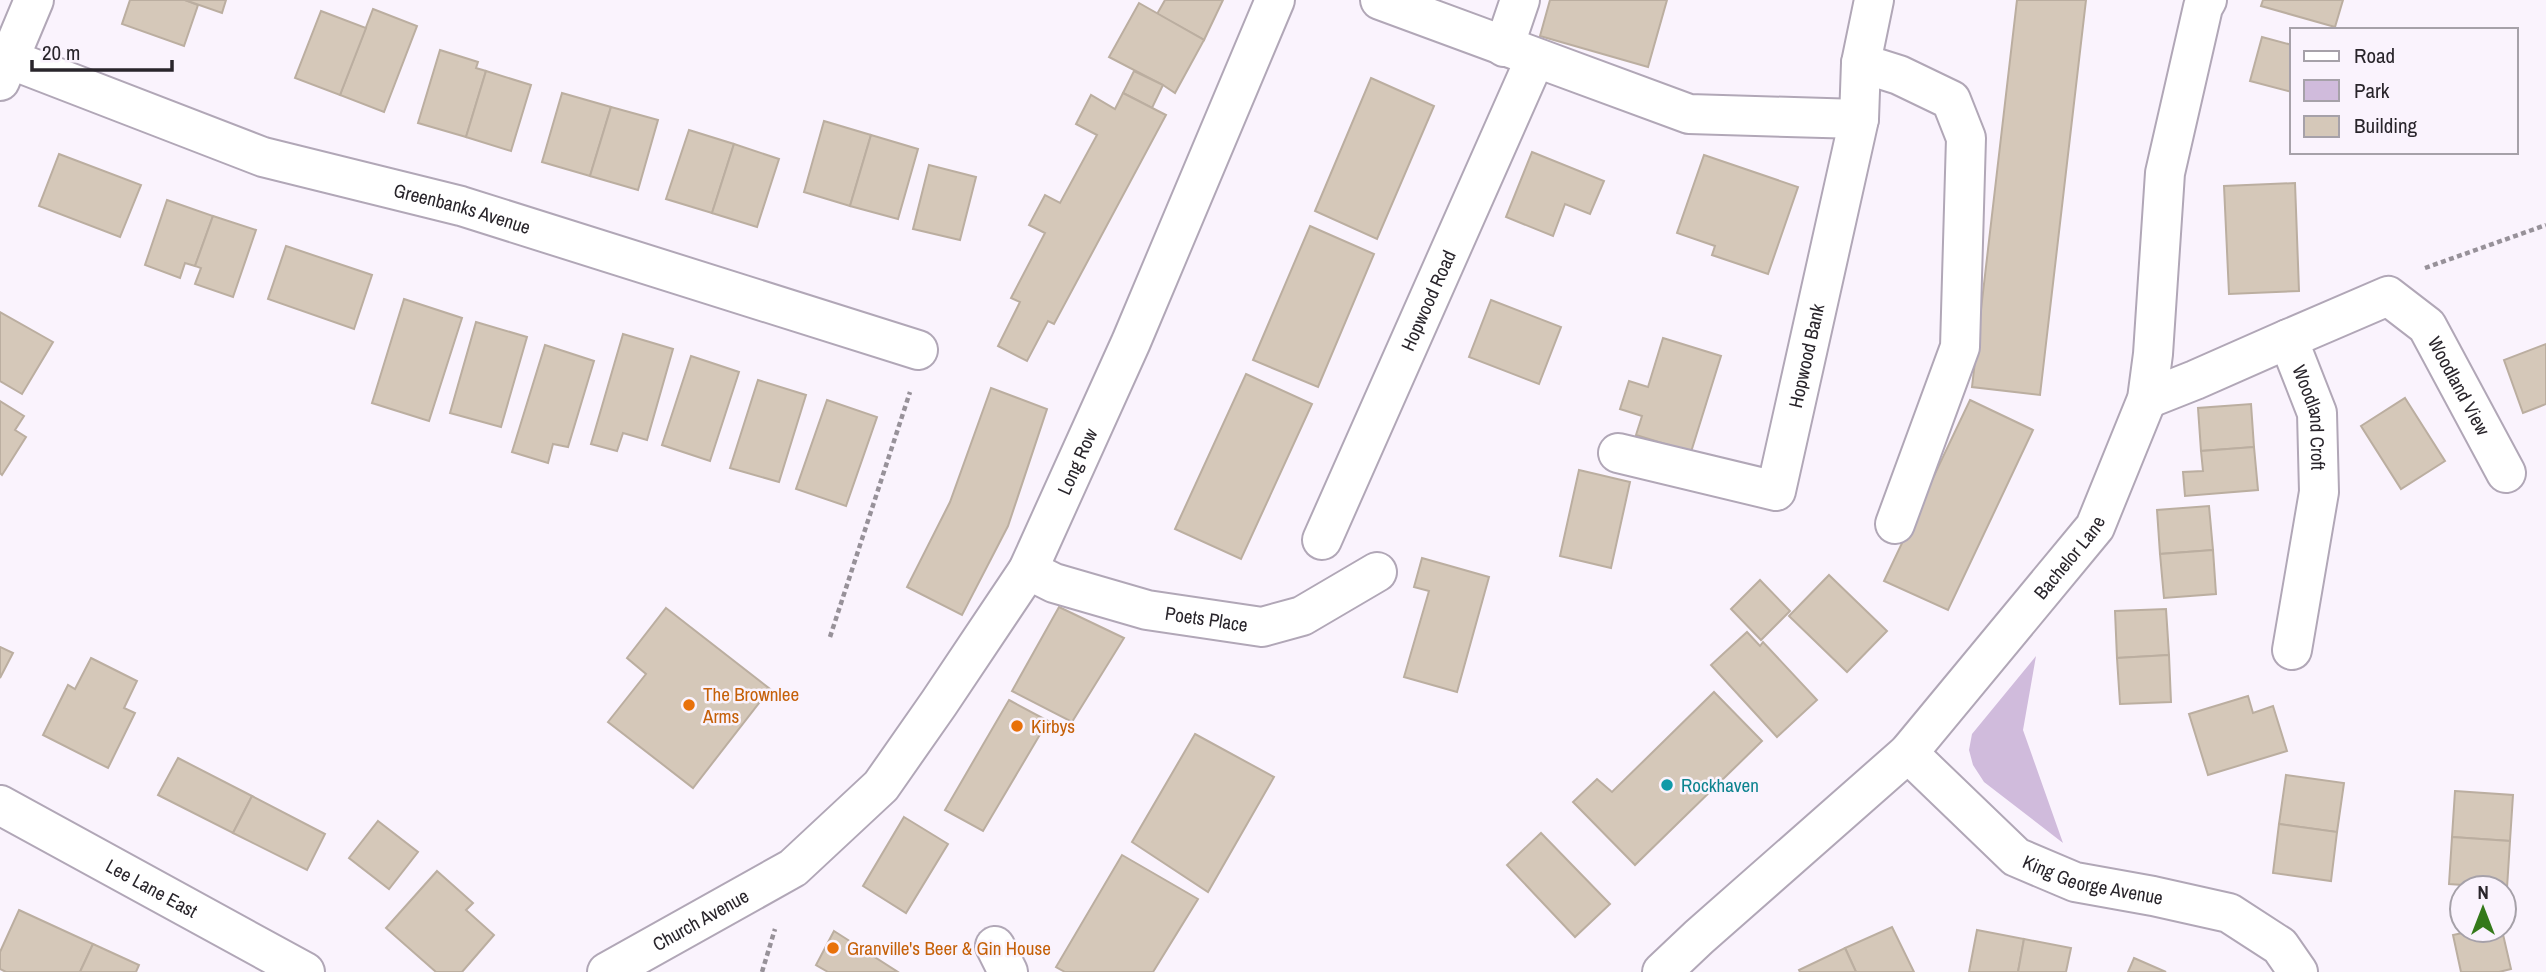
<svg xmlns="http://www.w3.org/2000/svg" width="2546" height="972" font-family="'Archivo Narrow',sans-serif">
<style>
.green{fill:#d0bbdc}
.building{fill:#d5c8b9;stroke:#bbaea0;stroke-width:2}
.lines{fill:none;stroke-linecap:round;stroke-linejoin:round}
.minor-casing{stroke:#b1a7b7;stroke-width:42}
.path{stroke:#979199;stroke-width:4.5;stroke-dasharray:5 3.5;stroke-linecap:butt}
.minor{stroke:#fff;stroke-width:38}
.food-dot{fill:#e8710a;stroke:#faf3fd;stroke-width:2.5}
.culture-dot{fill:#0f9aa8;stroke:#faf3fd;stroke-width:2.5}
.labels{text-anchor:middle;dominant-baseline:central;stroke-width:5;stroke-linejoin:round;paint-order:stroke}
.street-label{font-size:19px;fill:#29252b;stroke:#faf3fd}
.food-label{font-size:19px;fill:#c56008;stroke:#faf3fd;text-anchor:start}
.culture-label{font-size:19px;fill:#0d838f;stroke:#faf3fd;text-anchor:start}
</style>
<rect width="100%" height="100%" fill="#faf3fd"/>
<path class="green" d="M2036,656L2023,730L2063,843L1984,782L1973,765L1969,750L1972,734Z"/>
<g class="building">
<path d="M130,0H185L198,5L184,46L122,24Z"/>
<path d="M185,0H226L222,13Z"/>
<path d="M1165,0H1223L1204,40L1157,14Z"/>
<path d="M1550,0H1667L1648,67L1540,36Z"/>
<path d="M2017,0H2086L2040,395L1972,387Z"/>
<path d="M2263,0H2343L2335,27L2261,6Z"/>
<path d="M1139,3L1204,40L1175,93L1163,85L1109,57Z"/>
<path d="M373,9L417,26L384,112L340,95Z"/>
<path d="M321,11L366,28L340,95L295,78Z"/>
<path d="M2262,37L2292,45V92L2250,81Z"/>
<path d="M440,50L478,62L476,68L486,71L466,137L418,123Z"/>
<path d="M486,71L531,85L511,151L466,137Z"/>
<path d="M1134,71L1163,85L1152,108L1123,93Z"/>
<path d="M1371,78L1434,106L1377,239L1315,211Z"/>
<path d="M562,93L611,107L590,176L542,162Z"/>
<path d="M1123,93L1166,115L1054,324L1048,321L1027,361L998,346L1020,302L1011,298L1045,233L1029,225L1045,195L1060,203L1097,135L1076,124L1091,95L1115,109Z"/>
<path d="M611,107L658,120L638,190L590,176Z"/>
<path d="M824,121L871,135L850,206L804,192Z"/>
<path d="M689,130L734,144L712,213L666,199Z"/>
<path d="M871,135L918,149L898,219L850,206Z"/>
<path d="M734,144L779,159L757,227L712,213Z"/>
<path d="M1532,152L1604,181L1590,214L1565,204L1553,236L1506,217Z"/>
<path d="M59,154L141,185L120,237L39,206Z"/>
<path d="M1704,155L1798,187L1768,274L1712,255L1715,246L1677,233Z"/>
<path d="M929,165L976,177L960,240L913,229Z"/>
<path d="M2295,183L2299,291L2229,294L2224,186Z"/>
<path d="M167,200L213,216L195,266L185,263L180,278L145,265Z"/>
<path d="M213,216L256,230L233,297L195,284L201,268L195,266Z"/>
<path d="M1310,226L1374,254L1318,387L1253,360Z"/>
<path d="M286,246L372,275L354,329L268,299Z"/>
<path d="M404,299L462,318L429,421L372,403Z"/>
<path d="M1491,300L1561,327L1539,384L1469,357Z"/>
<path d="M0,312L53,342L22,394L0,381Z"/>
<path d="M476,322L527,337L501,427L450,413Z"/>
<path d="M623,334L673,349L647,440L623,433L617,451L591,444Z"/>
<path d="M1663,338L1721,356L1691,452L1636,435L1642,416L1620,409L1629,381L1648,387Z"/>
<path d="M2546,344V404L2523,413L2504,360Z"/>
<path d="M545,345L594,361L568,447L553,444L548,463L512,452Z"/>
<path d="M691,356L739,372L710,461L662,445Z"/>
<path d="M1246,374L1312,404L1241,559L1175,529Z"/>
<path d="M758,380L806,395L779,482L730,468Z"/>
<path d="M991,388L1047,409L1008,526L962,615L907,587L950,502Z"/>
<path d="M2405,398L2445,461L2401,489L2361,426Z"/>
<path d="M827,400L877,417L846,506L796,489Z"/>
<path d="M1970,400L2033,430L1948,610L1884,581Z"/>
<path d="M0,401L24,416L15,430L26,437L2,475L0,473Z"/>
<path d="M2251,404L2254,447L2201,451L2198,408Z"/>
<path d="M2254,447L2258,490L2185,496L2183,472L2203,471L2201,451Z"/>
<path d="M1579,470L1630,482L1611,568L1560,556Z"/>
<path d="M2209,506L2213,550L2160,554L2157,510Z"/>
<path d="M2213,550L2216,594L2164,598L2160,554Z"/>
<path d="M1422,558L1489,577L1457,692L1404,677L1429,591L1414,587Z"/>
<path d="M1829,575L1887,631L1847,672L1789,616Z"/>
<path d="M1760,580L1790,611L1761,640L1731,609Z"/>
<path d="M1059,607L1124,638L1072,722L1012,691Z"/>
<path d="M666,608L770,689L693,788L608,722L646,674L627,658Z"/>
<path d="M2166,609L2169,655L2117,658L2115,611Z"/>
<path d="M1747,632L1760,646L1763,642L1817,700L1777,737L1711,665Z"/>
<path d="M0,647L13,653L0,678Z"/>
<path d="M2169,655L2171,702L2120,704L2117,658Z"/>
<path d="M91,658L137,681L124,708L135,713L108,768L43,735L68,685L75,689Z"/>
<path d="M1714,692L1762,741L1635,865L1573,802L1597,779L1612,792Z"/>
<path d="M2248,696L2253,713L2273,706L2287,751L2208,775L2189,714Z"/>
<path d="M1009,700L1048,721L983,831L945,810Z"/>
<path d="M1195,734L1274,777L1208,892L1132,842Z"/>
<path d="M178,758L252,796L233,833L158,795Z"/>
<path d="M2286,775L2344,783L2337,832L2279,824Z"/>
<path d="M2455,791L2513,795L2510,841L2452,837Z"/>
<path d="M252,796L325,834L307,870L233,833Z"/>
<path d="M904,817L948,844L906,913L863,886Z"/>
<path d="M378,821L418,852L389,889L349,858Z"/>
<path d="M2279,824L2337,832L2331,881L2273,873Z"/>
<path d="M1541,833L1610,904L1575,937L1507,865Z"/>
<path d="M2452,837L2510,841L2507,888L2449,884Z"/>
<path d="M1122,855L1198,899L1153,972H1065L1056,967Z"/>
<path d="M437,871L473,903L466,910L494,935L462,972H436L386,928Z"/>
<path d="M19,910L93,944L80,972H6L0,969V952Z"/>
<path d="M1892,927L1914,972H1856L1845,948Z"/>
<path d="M1977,930L2024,939L2018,972H1969Z"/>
<path d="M2476,930H2502L2511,969L2499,972H2461L2453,935Z"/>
<path d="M834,931L898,972H828L816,965Z"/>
<path d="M2024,939L2071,948L2066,972H2018Z"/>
<path d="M93,944L139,965L136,972H80Z"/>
<path d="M1845,948L1856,972H1800L1799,970Z"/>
<path d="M2134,958L2166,972H2128Z"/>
</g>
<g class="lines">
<defs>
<g id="minor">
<path d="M1380,0L1689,114L1859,119"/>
<path d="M1504,47L1520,0"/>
<path id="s1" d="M9,59L263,157L461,206L918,350"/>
<path d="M1861,63L1899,75L1951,100L1966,138L1960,347L1895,524"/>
<path d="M0,81L34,0"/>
<path id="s2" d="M2288,339L2388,296L2427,326L2506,473"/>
<path id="s3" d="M2147,399L2195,380L2288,339L2317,413L2319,492L2292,650"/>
<path id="s4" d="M1618,453L1776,491L1859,119L1861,63L1874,0"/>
<path id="s5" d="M1322,540L1535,59"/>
<path id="s6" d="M1028,570L1054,583L1147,610L1262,627L1302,616L1377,572"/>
<path id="s7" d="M1908,753L2016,857L2075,882L2153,896L2229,913L2280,946L2298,972"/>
<path id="s8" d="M0,805L305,972"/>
<path d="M995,946L1008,972"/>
<path id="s9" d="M607,972L793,868L881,786L939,703L1028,570L1131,342L1275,0"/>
<path id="s10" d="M1662,972L1699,937L1908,753L2095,527L2147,399L2153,354L2165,173L2203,7L2207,0"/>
</g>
</defs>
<use href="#minor" class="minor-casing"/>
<g class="path">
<path d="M2425,268L2546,225"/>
<path d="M830,637L910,392"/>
<path d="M762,972L775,929"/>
</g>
<use href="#minor" class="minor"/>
</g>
<g class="food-dot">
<circle cx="689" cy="705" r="7"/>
<circle cx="1017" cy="726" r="7"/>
<circle cx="833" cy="948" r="7"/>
</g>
<circle class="culture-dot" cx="1667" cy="785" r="7"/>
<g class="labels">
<g class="street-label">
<text stroke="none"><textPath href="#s1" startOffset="478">Greenbanks Avenue</textPath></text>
<text stroke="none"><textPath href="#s5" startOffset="262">Hopwood Road</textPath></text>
<text stroke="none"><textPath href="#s4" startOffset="301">Hopwood Bank</textPath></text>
<text stroke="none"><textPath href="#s2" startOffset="226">Woodland View</textPath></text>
<text stroke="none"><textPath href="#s3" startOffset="236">Woodland Croft</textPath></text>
<text stroke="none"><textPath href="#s9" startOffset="714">Long Row</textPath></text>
<text stroke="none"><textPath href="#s10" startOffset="583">Bachelor Lane</textPath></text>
<text stroke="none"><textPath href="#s6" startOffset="186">Poets Place</textPath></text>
<text stroke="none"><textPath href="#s7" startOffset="231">King George Avenue</textPath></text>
<text stroke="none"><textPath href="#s8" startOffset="173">Lee Lane East</textPath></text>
<text stroke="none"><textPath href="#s9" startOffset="107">Church Avenue</textPath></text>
</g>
<g class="food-label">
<text x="703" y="694">The Brownlee<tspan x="703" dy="22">Arms</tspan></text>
<text x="1031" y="726">Kirbys</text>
<text x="847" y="948">Granville's Beer &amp; Gin House</text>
</g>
<g class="culture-label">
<text x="1681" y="785">Rockhaven</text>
</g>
</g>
<rect x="2290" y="28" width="228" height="126" fill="#faf3fd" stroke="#a6a1a9" stroke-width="2"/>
<rect x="2304" y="51" width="35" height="10" fill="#ffffff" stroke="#a6a1a9" stroke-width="2"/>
<text x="2354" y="63" font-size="21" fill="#29252b">Road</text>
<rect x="2304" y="80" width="35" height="21" fill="#d0bbdc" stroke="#a6a1a9" stroke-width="2"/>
<text x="2354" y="98" font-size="21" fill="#29252b">Park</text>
<rect x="2304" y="116" width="35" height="21" fill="#d5c8b9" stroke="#a6a1a9" stroke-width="2"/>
<text x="2354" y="133" font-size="21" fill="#29252b">Building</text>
<g transform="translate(2483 909)"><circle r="33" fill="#faf3fd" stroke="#a6a1a9" stroke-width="2"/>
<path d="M0-5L12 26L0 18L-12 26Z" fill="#34791a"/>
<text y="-10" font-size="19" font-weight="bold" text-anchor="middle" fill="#29252b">N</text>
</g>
<path d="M32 60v10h140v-10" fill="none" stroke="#29252b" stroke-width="3.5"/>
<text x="42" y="60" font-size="21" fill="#29252b" stroke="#faf3fd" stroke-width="5" paint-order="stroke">20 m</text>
</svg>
